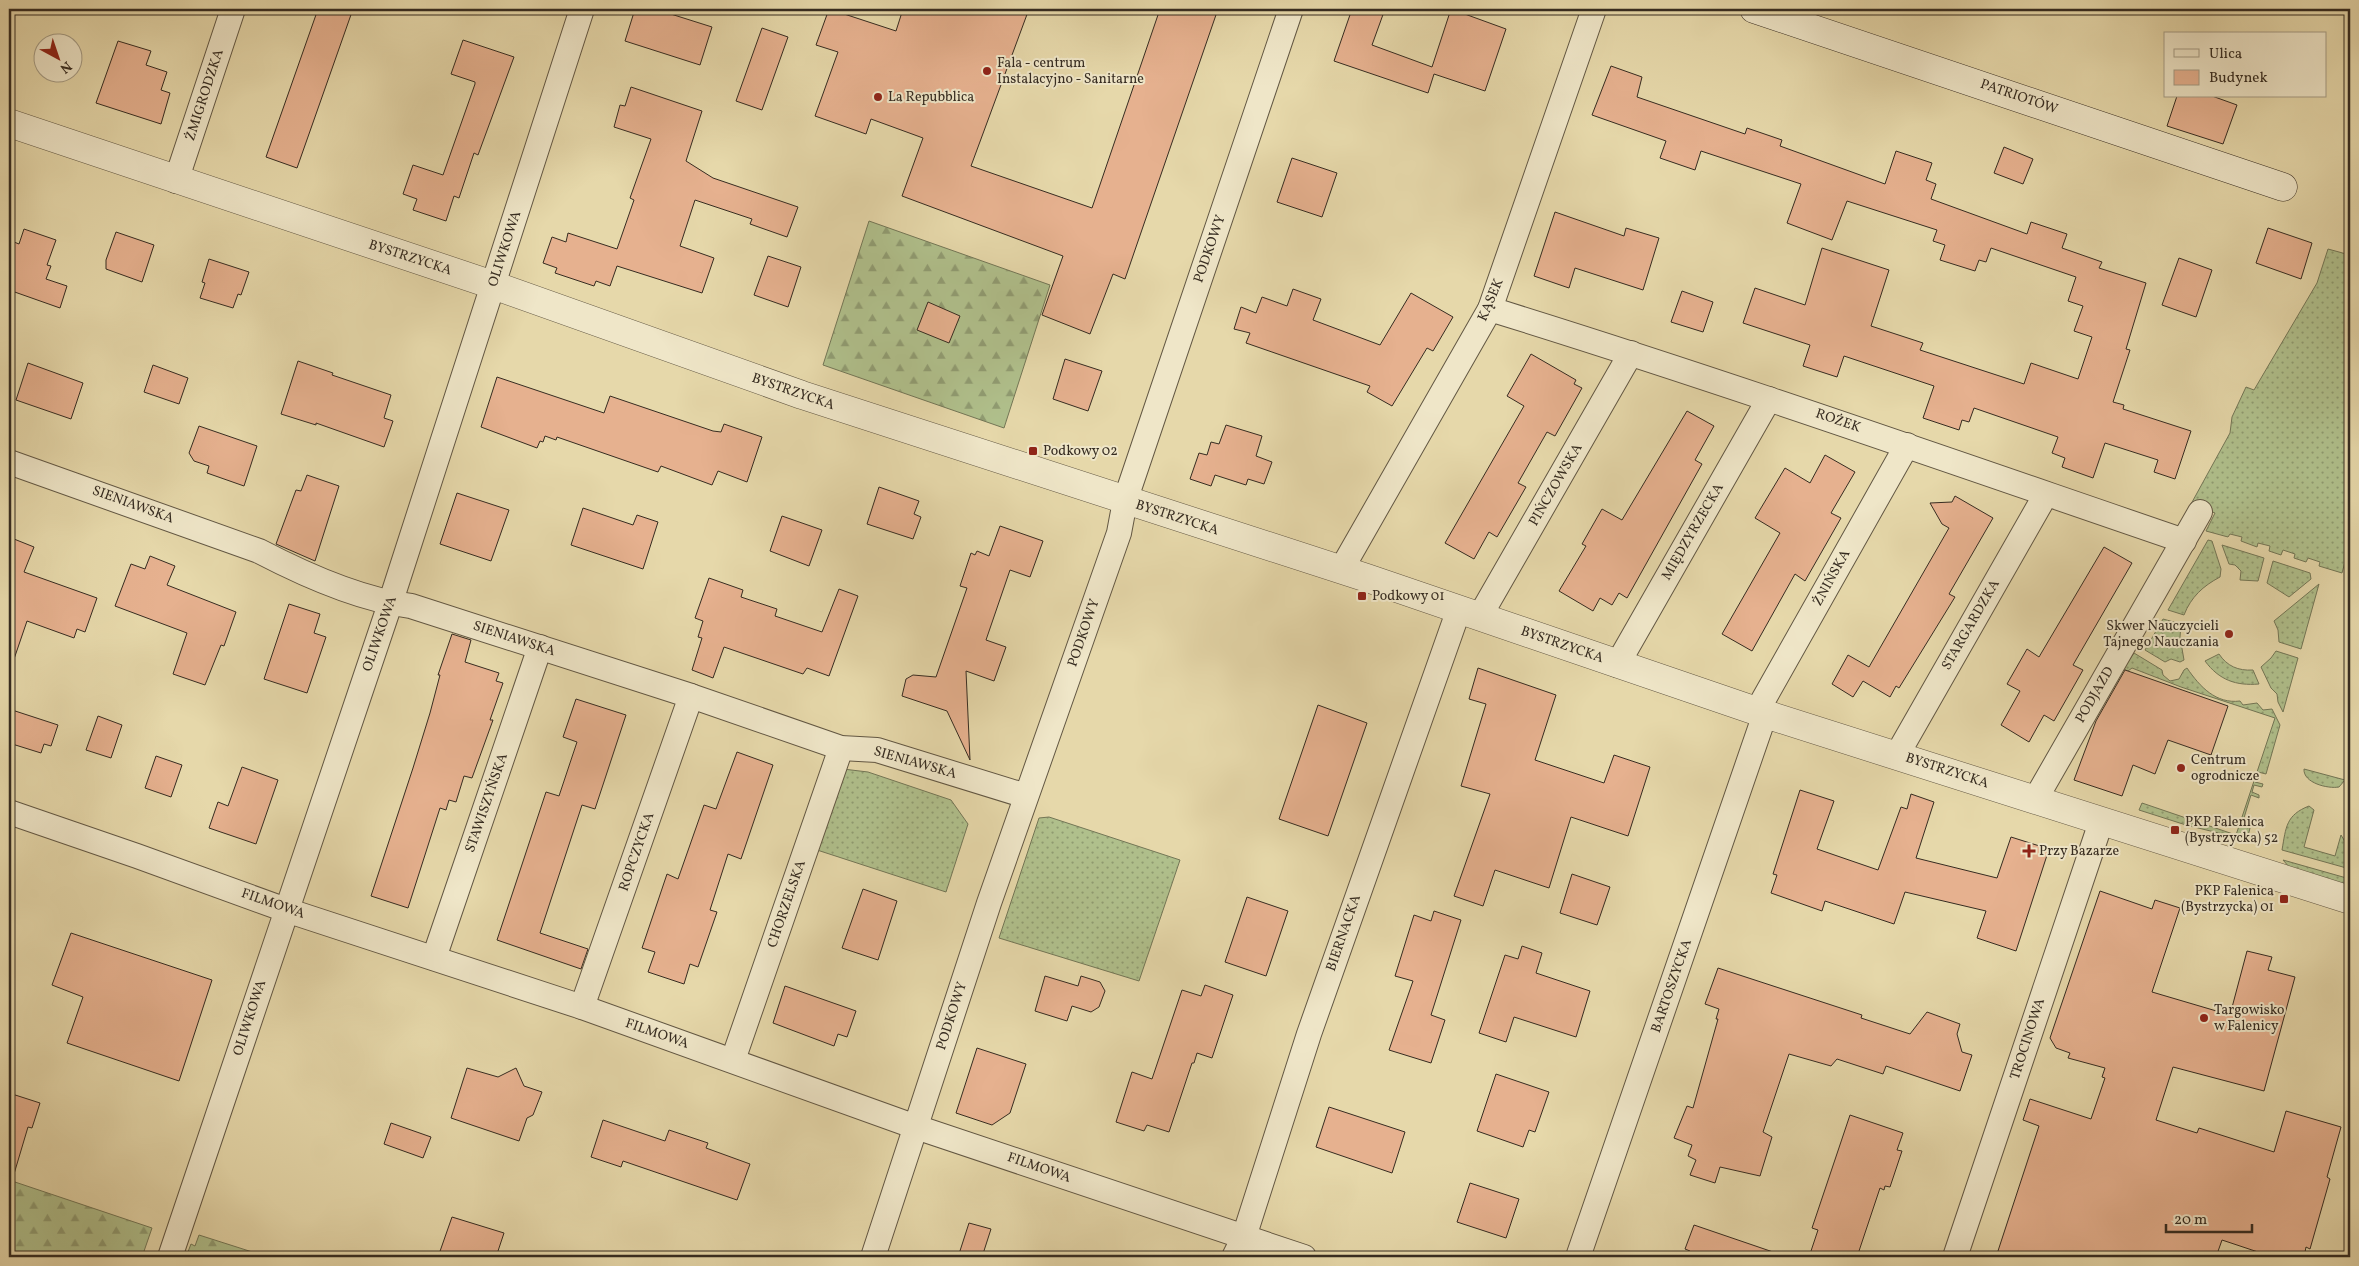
<svg xmlns="http://www.w3.org/2000/svg" width="2359" height="1266" font-family="Vollkorn,serif">
<style>
.grass{fill:url(#grass-dots);stroke:#737656}
.forest{fill:url(#forest-firs);stroke:#737656}
.building{fill:#e6b18f;stroke:#362c21}
.lines{fill:none;stroke-linecap:round;stroke-linejoin:round}
.minor-casing{stroke:#625743;stroke-width:26}
.tertiary-casing{stroke:#625743;stroke-width:29}
.secondary-casing{stroke:#362c21;stroke-width:29}
.minor{stroke:#efe6c8;stroke-width:24}
.tertiary{stroke:#efe6c8;stroke-width:28}
.secondary{stroke:#efe6c8;stroke-width:28}
.poi-dot{fill:#8f2418;stroke:#efe6c8;stroke-width:2}
.labels{text-anchor:middle;dominant-baseline:central;stroke-width:4;stroke-linejoin:round;paint-order:stroke}
.poi-label{font-size:14px;fill:#362c21;stroke:#efe6c8;text-anchor:start}
.street-label{font-size:14px;fill:#362c21;stroke:#efe6c8}
</style>
<defs>
<pattern id="grass-dots" width="8" height="8" patternUnits="userSpaceOnUse" patternTransform="scale(1.25)"><rect width="8" height="8" fill="#b0c08c"/><path d="M2 2h.1M6 6h.1" fill="none" stroke="#909c72" stroke-width="1.8" stroke-linecap="round"/></pattern>
<pattern id="forest-firs" width="22" height="20" patternUnits="userSpaceOnUse" patternTransform="scale(1.25)"><rect width="22" height="20" fill="#b0c08c"/><path d="M5 1l3.5 6h-7zM16 11l3.5 6h-7z" fill="#909c72"/></pattern>
</defs>
<rect width="100%" height="100%" fill="#e6d8aa"/>
<filter id="stains"><feTurbulence type="fractalNoise" baseFrequency=".004" numOctaves="4"/><feColorMatrix values="0 0 0 0 .2 0 0 0 0 .09 0 0 0 0 .02 0 0 0 .5 -.17"/></filter>
<radialGradient id="worn" r=".72"><stop offset=".6" stop-color="#630" stop-opacity="0"/><stop offset="1" stop-color="#630" stop-opacity=".3"/></radialGradient>
<g class="grass">
<path d="M2328,249L2350,255V543L2342,573L2319,566L2320,562L2308,558L2306,562L2294,558L2295,554L2283,550L2281,555L2269,551L2270,546L2258,543L2257,547L2241,541L2242,537L2230,534L2228,537L2206,531L2215,513L2191,504L2230,433L2232,417L2246,387L2254,390L2317,283Z"/>
<path d="M2208,540L2212,541L2221,569L2220,577C2203,586 2191,597 2184,615L2168,610Z"/>
<path d="M2222,545L2264,558L2258,581L2240,580L2241,571L2235,565L2229,564Z"/>
<path d="M2273,561L2310,573L2311,579L2289,597L2267,583Z"/>
<path d="M2319,584L2301,649L2279,642L2278,630L2274,621Z"/>
<path d="M2163,619L2181,624L2180,637L2184,660L2180,662L2171,659L2165,662L2145,650Z"/>
<path d="M2276,651L2298,658L2283,712L2278,702L2277,694L2271,688L2261,667L2271,658Z"/>
<path d="M2134,653L2162,670L2163,675L2170,681L2179,679L2184,670L2187,668C2200,687 2216,704 2240,701L2243,705L2257,703L2263,710L2272,709L2280,725L2266,774L2258,772L2255,782L2263,784L2262,787L2254,785L2252,792L2259,795V798L2251,795L2243,821L2251,824L2247,840L2186,825L2139,810L2142,803L2236,835L2275,718L2181,687L2132,668L2128,671L2123,669Z"/>
<path d="M2219,654C2227,666 2238,671 2253,670L2259,684C2236,686 2219,680 2205,661Z"/>
<path d="M843,769L868,772L951,800L968,824L946,892L814,849Z"/>
<path d="M2304,769L2345,780L2339,787C2328,789 2303,783 2304,769Z"/>
<path d="M2309,806L2314,810L2304,847L2335,856L2341,835L2350,850V869L2282,850C2286,827 2286,815 2309,806Z"/>
<path d="M1049,817L1180,860L1139,981L999,938L1039,818Z"/>
<path d="M2283,860L2350,879V887L2290,868Z"/>
</g>
<g class="forest">
<path d="M869,221L1050,285L1004,428L823,365Z"/>
<path d="M9,1180L152,1228L142,1257H9Z"/>
<path d="M199,1235L268,1257H186L191,1244L195,1246Z"/>
</g>
<g class="building">
<path d="M318,9H353L297,168L266,157Z"/>
<path d="M635,9H655L712,27L700,65L625,41Z"/>
<path d="M829,9L896,31L903,9H1029L971,166L1092,208L1160,9H1218L1125,279L1113,274L1090,334L1042,315L1063,256L902,196L923,138L871,119L866,134L815,116L838,52L816,45Z"/>
<path d="M1352,9H1385L1372,45L1432,67L1451,9L1506,29L1485,91L1434,74L1428,93L1334,61Z"/>
<path d="M762,28L788,37L762,110L736,101Z"/>
<path d="M463,40L514,57L478,155L474,153L459,198L454,196L446,221L413,210L417,199L403,194L413,165L443,175L475,84V82L451,74Z"/>
<path d="M118,41L151,51L146,65L167,72L161,90L170,93L161,124L96,103Z"/>
<path d="M1611,66L1642,77L1637,97L1745,134L1747,128L1782,140L1780,146L1885,184L1896,151L1932,163L1926,180L1936,184L1931,199L2027,234L2031,222L2067,234L2062,248L2102,262L2099,268L2146,283L2126,349L2130,350L2113,402L2124,405L2123,409L2191,431L2175,479L2154,472L2158,460L2105,443L2093,478L2062,467L2065,458L2052,453L2058,437L1974,408L1969,422L1962,420L1959,430L1923,418L1934,386L1844,356L1837,377L1803,366L1810,345L1743,323L1755,288L1805,305L1822,248L1889,270L1871,326L1923,343L1920,350L2024,384L2031,363L2078,379L2092,337L2074,331L2083,306L2068,301L2076,277L1991,248L1986,262L1979,260L1975,271L1940,260L1945,245L1933,241L1937,230L1847,201L1832,240L1787,223L1801,184L1701,151L1695,170L1660,158L1666,141L1592,115Z"/>
<path d="M631,87L702,111L686,161L713,178L798,207L787,237L750,224L752,219L695,200L680,246L714,258L702,293L617,266L610,286L596,281L594,286L555,273L557,268L543,263L552,237L566,242L568,233L617,249L634,200L630,198L651,139L614,127L620,105L625,106Z"/>
<path d="M2177,96H2212L2237,105L2223,144L2167,126Z"/>
<path d="M2004,147L2033,159L2023,184L1994,173Z"/>
<path d="M1292,158L1337,173L1322,217L1277,202Z"/>
<path d="M1555,212L1624,236L1626,228L1659,238L1643,290L1575,268L1569,288L1534,276Z"/>
<path d="M2268,228L2312,243L2301,279L2256,263Z"/>
<path d="M24,229L56,240L47,265L51,266L46,279L67,286L60,308L9,290V256L14,242L19,244Z"/>
<path d="M116,232L154,245L142,282L106,269V260Z"/>
<path d="M768,256L801,267L788,307L754,295Z"/>
<path d="M2179,258L2212,270L2196,317L2162,305Z"/>
<path d="M209,259L249,272L241,295L238,294L233,308L200,298L205,283L202,282Z"/>
<path d="M1293,289L1321,299L1313,320L1380,345L1411,293L1453,317L1433,351L1427,348L1392,406L1367,392L1370,386L1246,343L1250,333L1234,329L1241,307L1256,313L1262,297L1287,306Z"/>
<path d="M1682,291L1713,302L1703,332L1671,322Z"/>
<path d="M928,302L960,316L949,343L917,330Z"/>
<path d="M1531,354L1576,380L1574,384L1582,388L1555,436L1547,432L1518,483L1526,487L1497,537L1489,532L1474,559L1445,543L1524,406L1507,396Z"/>
<path d="M1065,359L1102,371L1088,411L1053,399Z"/>
<path d="M298,361L333,373L332,375L391,395L384,418L393,421L384,447L316,423V425L281,414Z"/>
<path d="M28,363L83,383L71,419L16,400Z"/>
<path d="M153,365L188,378L179,404L144,392Z"/>
<path d="M497,377L604,413L610,396L713,431L721,432L724,424L762,437L747,482L718,471L712,485L661,466L658,472L557,437L556,440L545,436L543,442L540,441L537,448L481,427Z"/>
<path d="M1687,411L1714,426L1695,460L1702,464L1627,598L1619,593L1612,605L1600,598L1593,611L1559,591L1586,546L1582,544L1602,509L1622,520Z"/>
<path d="M1226,425L1262,436L1256,456L1272,462L1264,484L1248,479L1246,485L1215,475L1211,486L1190,479L1199,453L1207,455L1211,442L1219,444Z"/>
<path d="M199,426L257,446L244,486L207,473L209,466L194,461L189,453Z"/>
<path d="M1825,455L1855,472L1831,513L1841,518L1805,581L1795,574L1752,651L1722,634L1780,533L1755,518L1785,468L1810,483Z"/>
<path d="M307,475L339,486L315,561L276,544L296,490L301,491Z"/>
<path d="M879,487L919,501L914,514L921,517L913,539L867,524Z"/>
<path d="M457,493L509,510L491,561L440,544Z"/>
<path d="M1955,496L1993,518L1949,594L1955,597L1899,688L1896,686L1890,697L1863,681L1853,697L1832,684L1848,655L1869,667L1949,528L1942,524L1930,503L1952,502Z"/>
<path d="M583,508L633,525L637,515L658,522L643,569L571,545Z"/>
<path d="M782,516L822,530L809,566L770,551Z"/>
<path d="M1000,526L1043,541L1030,577L1010,570L986,640L1006,647L994,681L966,671L970,760L947,711L902,696L906,679L913,675L936,677L967,588L960,586L971,553L975,555L977,551L989,556Z"/>
<path d="M9,537L34,547L24,572L97,598L85,632L77,629L74,638L27,621L13,662L9,661Z"/>
<path d="M2104,547L2132,563L2073,665L2083,670L2054,721L2044,715L2029,742L2001,725L2020,691L2007,684L2027,649L2039,657Z"/>
<path d="M150,556L175,566L167,585L236,612L224,646L221,645L205,685L173,674L187,633L115,606L131,564L145,569Z"/>
<path d="M709,578L743,590L741,597L777,609L775,616L822,632L839,589L858,596L829,676L807,668L803,674L724,647L713,678L692,670L702,638L698,637L703,621L695,618Z"/>
<path d="M289,604L320,614L314,633L326,637L307,693L264,679Z"/>
<path d="M452,634L471,640L465,662L499,673L496,681L503,683L490,720H493L472,778L464,776L456,802L449,800L446,810L440,808L408,908L371,896L413,768L430,713L440,675H438Z"/>
<path d="M1478,668L1556,695L1535,760L1604,783L1614,755L1650,767L1628,836L1571,817L1549,888L1495,870L1483,906L1454,896L1490,794L1461,786L1486,704L1469,699Z"/>
<path d="M2125,670L2228,706L2211,755L2168,740L2155,774L2133,765L2122,796L2074,780L2096,721Z"/>
<path d="M576,699L626,715L595,809L582,805L540,933L588,949L581,969L497,940L546,792L559,796L577,742L563,737Z"/>
<path d="M1318,705L1367,723L1328,836L1279,819Z"/>
<path d="M9,709L58,725L51,746L44,744L41,753L9,743Z"/>
<path d="M98,716L122,725L111,758L86,750Z"/>
<path d="M737,752L773,765L741,859L728,854L710,910L717,912L698,967L690,964L684,984L648,972L655,952L642,948L667,874L678,879L704,805L716,809Z"/>
<path d="M156,756L182,765L171,797L145,788Z"/>
<path d="M242,767L278,780L256,844L209,828L218,802L228,806Z"/>
<path d="M1800,790L1834,801L1817,849L1878,870L1901,807L1907,809L1911,794L1934,802L1916,858L1997,878L2011,837L2049,849L2016,951L1977,938L1986,911L1905,892L1894,924L1825,901L1822,911L1771,893L1777,875L1773,874Z"/>
<path d="M1572,874L1610,887L1597,925L1560,913Z"/>
<path d="M863,889L897,901L878,960L842,948Z"/>
<path d="M2100,891L2152,909L2155,900L2180,908L2152,992L2230,1015L2247,951L2272,957L2268,970L2295,977L2264,1091L2173,1067L2156,1120L2197,1133L2199,1128L2274,1152L2286,1111L2341,1127L2327,1177L2330,1179L2310,1249L2306,1247L2304,1257H2273L2222,1240L2216,1257H1996L2039,1126L2023,1120L2030,1099L2091,1119L2105,1078L2102,1077L2105,1068L2068,1058L2070,1053L2056,1048L2050,1038Z"/>
<path d="M1247,897L1288,911L1266,976L1225,962Z"/>
<path d="M1434,911L1461,920L1431,1015L1445,1020L1431,1063L1389,1050L1413,981L1395,976L1414,915L1431,921Z"/>
<path d="M71,933L212,980L179,1081L67,1043L83,997L52,985Z"/>
<path d="M1522,946L1542,953L1536,973L1590,991L1576,1037L1514,1017L1506,1042L1479,1033L1505,955L1518,959Z"/>
<path d="M1718,968L1862,1015L1861,1018L1910,1034L1927,1012L1960,1024L1957,1034L1962,1052L1972,1055L1960,1091L1886,1066L1883,1074L1837,1059L1831,1066L1789,1054L1763,1132L1772,1137L1760,1176L1720,1167L1715,1183L1690,1175L1696,1160L1688,1156L1692,1145L1674,1138L1687,1106L1693,1108L1718,1019H1716L1719,1009L1705,1004Z"/>
<path d="M1045,976L1078,986L1081,976L1100,982L1105,991L1099,1007L1091,1012L1072,1006L1067,1021L1035,1011Z"/>
<path d="M1205,985L1233,995L1212,1058L1197,1053L1194,1063H1192L1169,1132L1147,1125L1144,1131L1116,1122L1132,1072L1152,1079L1182,990L1201,996Z"/>
<path d="M785,986L856,1011L847,1037L838,1034L834,1046L773,1023Z"/>
<path d="M977,1048L1026,1064L1010,1113L992,1125L956,1113Z"/>
<path d="M467,1068L498,1077L516,1068L524,1086L542,1092L533,1115L527,1118L519,1141L451,1118Z"/>
<path d="M1496,1074L1549,1092L1535,1132L1529,1130L1523,1147L1477,1131Z"/>
<path d="M9,1093L40,1103L32,1128L28,1127L14,1174L9,1173Z"/>
<path d="M1329,1107L1405,1132L1392,1173L1316,1147Z"/>
<path d="M1850,1115L1903,1133L1897,1150L1902,1151L1890,1187L1885,1186L1884,1190L1880,1188L1857,1257H1809L1818,1230L1812,1228Z"/>
<path d="M603,1120L665,1141L669,1130L708,1143L706,1148L750,1164L737,1200L623,1161L621,1167L591,1157Z"/>
<path d="M391,1123L431,1137L423,1158L384,1144Z"/>
<path d="M1470,1183L1519,1199L1506,1238L1457,1222Z"/>
<path d="M452,1217L504,1233L496,1257H438Z"/>
<path d="M969,1223L991,1229L982,1257H958Z"/>
<path d="M1694,1225L1776,1253L1775,1257H1688L1690,1251L1685,1249Z"/>
</g>
<g class="lines">
<defs>
<g id="minor">
<path d="M176,181L233,9"/>
<path d="M1490,309C1723,381 1953,462 2184,541"/>
<path d="M9,462L259,551C303,574 362,600 411,606L691,696L841,748L877,750L1026,796"/>
<path d="M1341,570L1490,309L1594,9"/>
<path d="M1480,616L1631,353"/>
<path d="M1617,665L1769,399"/>
<path d="M1757,711L1907,445"/>
<path d="M1897,755L2046,494"/>
<path d="M2035,800L2200,512"/>
<path d="M9,812L137,856L286,910L582,1007L916,1127L1304,1257"/>
<path d="M434,958L540,647"/>
<path d="M582,1007L691,696"/>
<path d="M733,1060L841,748"/>
<path d="M170,1257L390,604L582,9"/>
<path d="M873,1257L989,903L1119,533L1125,501L1291,9"/>
<path d="M1234,1257L1244,1237L1309,1034L1459,609"/>
<path d="M1578,1257L1765,714"/>
<path d="M1955,1257L2101,822"/>
</g>
<path id="tertiary" d="M9,123L493,285L802,395L1367,578L1765,714L2350,900"/>
<path id="secondary" d="M1754,9L2283,187"/>
</defs>
<use href="#minor" class="minor-casing"/>
<use href="#tertiary" class="tertiary-casing"/>
<use href="#secondary" class="secondary-casing"/>
<use href="#minor" class="minor"/>
<use href="#tertiary" class="tertiary"/>
<use href="#secondary" class="secondary"/>
</g>
<g class="poi-dot">
<circle cx="987" cy="71" r="5"/>
<circle cx="878" cy="97" r="5"/>
<rect x="1028" y="446" width="10" height="10" rx="2.5"/>
<rect x="1357" y="591" width="10" height="10" rx="2.5"/>
<circle cx="2229" cy="634" r="5"/>
<circle cx="2181" cy="768" r="5"/>
<rect x="2170" y="825" width="10" height="10" rx="2.5"/>
<path d="M2026.5 843.5h5v5h5v5h-5v5h-5v-5h-5v-5h5z"/>
<rect x="2279" y="894" width="10" height="10" rx="2.5"/>
<circle cx="2204" cy="1018" r="5"/>
</g>
<g class="labels">
<g class="poi-label">
<text x="997" y="63">Fala - centrum<tspan x="997" dy="16">Instalacyjno - Sanitarne</tspan></text>
<text x="888" y="97">La Repubblica</text>
<text x="1043" y="451">Podkowy 02</text>
<text x="1372" y="596">Podkowy 01</text>
<text x="2219" y="626" text-anchor="end">Skwer Nauczycieli<tspan x="2219" dy="16">Tajnego Nauczania</tspan></text>
<text x="2191" y="760">Centrum<tspan x="2191" dy="16">ogrodnicze</tspan></text>
<text x="2185" y="822">PKP Falenica<tspan x="2185" dy="16">(Bystrzycka) 52</tspan></text>
<text x="2039" y="851">Przy Bazarze</text>
<text x="2274" y="891" text-anchor="end">PKP Falenica<tspan x="2274" dy="16">(Bystrzycka) 01</tspan></text>
<text x="2214" y="1010">Targowisko<tspan x="2214" dy="16">w Falenicy</tspan></text>
</g>
<g class="street-label">
<text transform="translate(205 95) rotate(-72)">ŻMIGRODZKA</text>
<text transform="translate(2019 97) rotate(19)">PATRIOTÓW</text>
<text transform="translate(505 249) rotate(-72)">OLIWKOWA</text>
<text transform="translate(1210 249) rotate(-71)">PODKOWY</text>
<text transform="translate(410 258) rotate(18)">BYSTRZYCKA</text>
<text transform="translate(1491 300) rotate(-67)">KĄSEK</text>
<text transform="translate(793 392) rotate(19)">BYSTRZYCKA</text>
<text transform="translate(1838 421) rotate(19)">ROŻEK</text>
<text transform="translate(1556 485) rotate(-60)">PIŃCZOWSKA</text>
<text transform="translate(133 505) rotate(20)">SIENIAWSKA</text>
<text transform="translate(1177 518) rotate(18)">BYSTRZYCKA</text>
<text transform="translate(1693 532) rotate(-60)">MIĘDZYRZECKA</text>
<text transform="translate(1832 578) rotate(-61)">ŻNIŃSKA</text>
<text transform="translate(1971 625) rotate(-60)">STARGARDZKA</text>
<text transform="translate(1084 633) rotate(-71)">PODKOWY</text>
<text transform="translate(380 634) rotate(-71)">OLIWKOWA</text>
<text transform="translate(514 639) rotate(18)">SIENIAWSKA</text>
<text transform="translate(1562 645) rotate(19)">BYSTRZYCKA</text>
<text transform="translate(2095 695) rotate(-60)">PODJAZD</text>
<text transform="translate(915 763) rotate(16)">SIENIAWSKA</text>
<text transform="translate(1947 771) rotate(18)">BYSTRZYCKA</text>
<text transform="translate(487 803) rotate(-71)">STAWISZYŃSKA</text>
<text transform="translate(637 852) rotate(-71)">ROPCZYCKA</text>
<text transform="translate(273 904) rotate(19)">FILMOWA</text>
<text transform="translate(787 904) rotate(-71)">CHORZELSKA</text>
<text transform="translate(1344 933) rotate(-71)">BIERNACKA</text>
<text transform="translate(1672 986) rotate(-71)">BARTOSZYCKA</text>
<text transform="translate(952 1016) rotate(-72)">PODKOWY</text>
<text transform="translate(250 1018) rotate(-72)">OLIWKOWA</text>
<text transform="translate(657 1034) rotate(19)">FILMOWA</text>
<text transform="translate(2028 1039) rotate(-72)">TROCINOWA</text>
<text transform="translate(1039 1168) rotate(19)">FILMOWA</text>
</g>
</g>
<rect width="2359" height="1266" fill="none" stroke="#e6d8aa" stroke-width="30"/>
<rect x="10" y="10" width="2339" height="1246" fill="none" stroke="#362c21" stroke-width="2.5"/>
<rect x="15" y="15" width="2329" height="1236" fill="none" stroke="#362c21"/>
<rect x="2164" y="32" width="162" height="65" fill="#efe6c8" stroke="#a59c85"/>
<rect x="2174" y="49" width="25" height="8" fill="#efe6c8" stroke="#a59c85"/>
<text x="2209" y="58" font-size="15" fill="#362c21">Ulica</text>
<rect x="2174" y="70" width="25" height="15" fill="#e6b18f" stroke="#a59c85"/>
<text x="2209" y="82" font-size="15" fill="#362c21">Budynek</text>
<g transform="translate(58 58) rotate(140)"><circle r="24" fill="#efe6c8" stroke="#a59c85"/>
<path d="M0-4L9 19L0 12L-9 19Z" fill="#8f2418"/>
<text y="-8" font-size="14" font-weight="bold" text-anchor="middle" fill="#362c21">N</text>
</g>
<path d="M2166 1224v8h86v-8" fill="none" stroke="#362c21" stroke-width="2.5"/>
<text x="2174" y="1224" font-size="15" fill="#362c21" stroke="#efe6c8" stroke-width="4" paint-order="stroke">20 m</text>
<rect width="100%" height="100%" filter="url(#stains)"/>
<rect width="100%" height="100%" fill="url(#worn)"/>
</svg>
